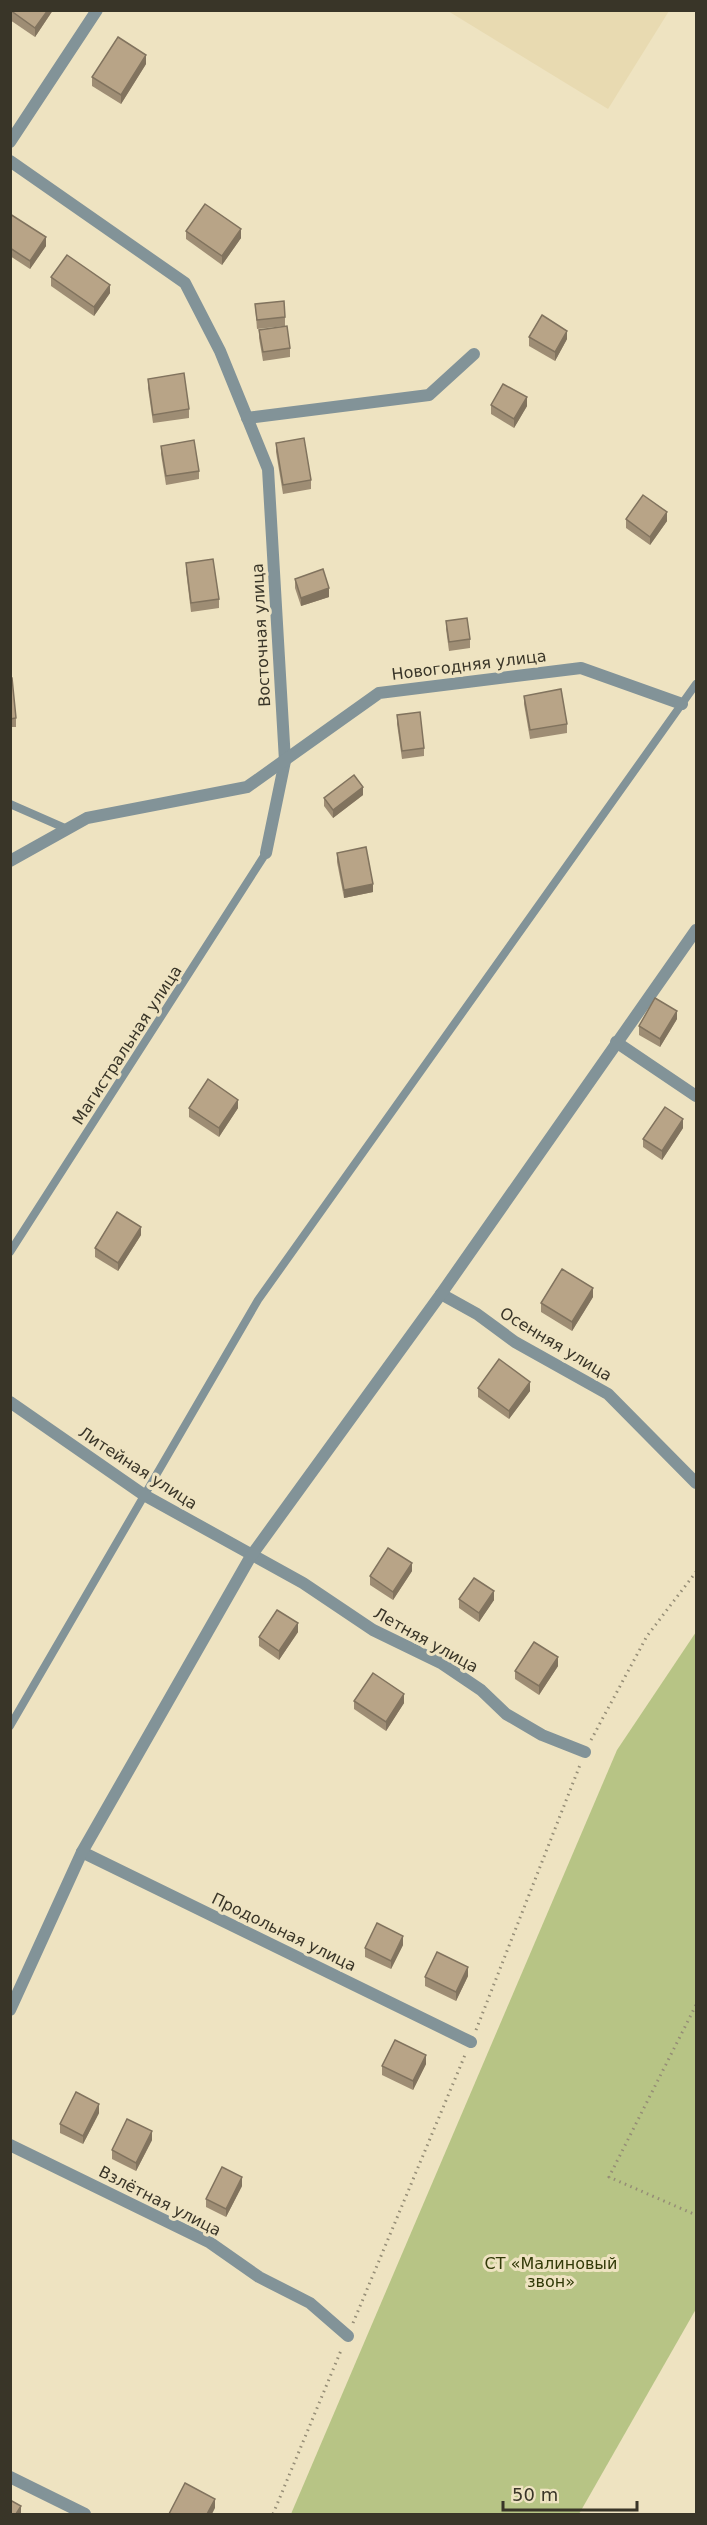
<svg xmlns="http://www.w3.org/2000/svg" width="707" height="2525" font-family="'DejaVu Sans',sans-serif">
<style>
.built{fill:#e8dab1}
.green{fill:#b7c485}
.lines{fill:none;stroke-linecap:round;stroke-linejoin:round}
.path{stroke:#958d76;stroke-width:3;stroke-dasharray:1.5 4.5;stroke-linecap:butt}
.service{stroke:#829398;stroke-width:8}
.minor{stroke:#829398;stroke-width:12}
.wall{fill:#9e8d74}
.shaded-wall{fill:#81735e}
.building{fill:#b8a487;stroke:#81735e;stroke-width:1.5}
.labels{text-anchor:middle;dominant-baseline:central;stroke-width:6;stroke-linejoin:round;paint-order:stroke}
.street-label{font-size:16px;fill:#393528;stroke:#eee3c1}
.park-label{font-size:16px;fill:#323a08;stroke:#eee3c1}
</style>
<rect width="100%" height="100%" fill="#eee3c1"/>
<path class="built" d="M448,11H669L608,109Z"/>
<path class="green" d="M696,1632V2309L579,2514H291L617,1750Z"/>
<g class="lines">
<g class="path">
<path d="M591,1740L647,1636L696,1572"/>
<path d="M696,2005L609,2177L696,2215"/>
<path d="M476,2030L580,1765"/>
<path d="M353,2323L465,2055"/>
<path d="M273,2514L342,2348"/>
</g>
<g class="service">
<path d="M10,804L67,829"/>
<path d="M10,1252L266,853"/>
<path d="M10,1726L258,1300L696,684"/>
</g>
<g class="minor">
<path d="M10,142L97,10"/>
<path d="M10,161L185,283L220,351L268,469L285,761L266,853"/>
<path d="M247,418L429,395L474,354"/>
<path d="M10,861L87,818L247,787L379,693L581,668L682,704"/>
<path d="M616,1042L696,1096"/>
<path d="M441,1294L477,1314L515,1342L608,1394L696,1483"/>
<path d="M10,1402L144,1495L303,1583L373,1630L441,1663L481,1690L506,1714L542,1735L585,1752"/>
<path d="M82,1852L471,2042"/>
<path d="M10,2010L82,1852L251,1556L441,1294L696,930"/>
<path d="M10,2145L209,2242L259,2277L310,2303L348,2336"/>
<path d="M10,2477L85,2514"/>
</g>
</g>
<g class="wall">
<path d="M10,10H53L35,37L10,20Z"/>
<path d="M146,64L121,104L92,86V77Z"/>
<path d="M10,214L46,246L30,269L10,256Z"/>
<path d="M186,231L241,238L222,265L186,239Z"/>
<path d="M51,277L110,293L94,316L51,286Z"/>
<path d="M255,304L285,317V326L257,329Z"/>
<path d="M259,330L290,348V357L263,361L259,338Z"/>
<path d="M529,337L567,339L555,361L529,346Z"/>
<path d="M148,379L189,409V418L153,423L148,388Z"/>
<path d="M491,405L527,406L514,428L491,414Z"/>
<path d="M276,443L311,480V489L283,494L276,452Z"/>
<path d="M161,446L199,471V479L166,485L161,454Z"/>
<path d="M626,519L667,521L650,545L626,528Z"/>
<path d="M186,563L219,599V608L191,612L186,571Z"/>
<path d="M295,579L329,597L301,606L295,588Z"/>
<path d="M446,621L470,639V648L449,651L446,629Z"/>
<path d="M10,678L16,718V727H10Z"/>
<path d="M524,696L567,724V733L530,739L524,704Z"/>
<path d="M397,715L424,748V756L402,759L397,724Z"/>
<path d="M363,795L333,818L324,806V798Z"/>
<path d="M337,853L373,892L344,898L337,862Z"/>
<path d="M677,1019L660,1047L639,1035V1026Z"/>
<path d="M189,1108H238L219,1137L189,1117Z"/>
<path d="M683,1128L662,1160L643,1147V1139Z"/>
<path d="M141,1235L118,1271L95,1257V1248Z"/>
<path d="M593,1297L572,1331L541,1312V1303Z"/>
<path d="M478,1388L530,1391L509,1419L478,1397Z"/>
<path d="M412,1571L393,1600L370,1585V1576Z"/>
<path d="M459,1599L494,1600L479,1622L459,1608Z"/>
<path d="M298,1632L279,1660L259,1646V1637Z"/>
<path d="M558,1666L539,1695L515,1679V1671Z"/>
<path d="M354,1701L404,1703L386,1731L354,1709Z"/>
<path d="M403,1945L391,1969L365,1957V1948Z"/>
<path d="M468,1976L456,2001L425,1986V1977Z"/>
<path d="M426,2064L413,2090L382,2075V2066Z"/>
<path d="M99,2113L83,2144L60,2133V2124Z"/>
<path d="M152,2140L136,2171L112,2159V2150Z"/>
<path d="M242,2186L226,2217L206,2207V2199Z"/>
</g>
<g class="shaded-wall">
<path d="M48,10H53L35,37V28Z"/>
<path d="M146,55V64L121,104V95Z"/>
<path d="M241,229V238L222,265V256Z"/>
<path d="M46,237V246L30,269V261Z"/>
<path d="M110,285V293L94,316V307Z"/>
<path d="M567,331V339L555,361V352Z"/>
<path d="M527,397V406L514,428V419Z"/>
<path d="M667,512V521L650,545V537Z"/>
<path d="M329,588V597L301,606V598Z"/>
<path d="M363,787V795L333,818V810Z"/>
<path d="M373,884V892L344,898V890Z"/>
<path d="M677,1011V1019L660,1047V1039Z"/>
<path d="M238,1100V1108L219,1137V1128Z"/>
<path d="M683,1119V1128L662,1160V1151Z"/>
<path d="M141,1227V1235L118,1271V1263Z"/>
<path d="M593,1288V1297L572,1331V1322Z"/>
<path d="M530,1382V1391L509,1419V1411Z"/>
<path d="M412,1563V1571L393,1600V1592Z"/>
<path d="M494,1591V1600L479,1622V1613Z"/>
<path d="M298,1623V1632L279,1660V1651Z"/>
<path d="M558,1657V1666L539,1695V1686Z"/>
<path d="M404,1694V1703L386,1731V1722Z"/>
<path d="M403,1936V1945L391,1969V1961Z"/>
<path d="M468,1967V1976L456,2001V1992Z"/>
<path d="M426,2055V2064L413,2090V2081Z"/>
<path d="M99,2104V2113L83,2144V2136Z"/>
<path d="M152,2131V2140L136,2171V2163Z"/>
<path d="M242,2177V2186L226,2217V2209Z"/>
<path d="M215,2499V2508L212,2514H207Z"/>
<path d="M21,2506V2514H16Z"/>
</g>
<g class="building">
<path d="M10,10H48L35,28Z"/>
<path d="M118,37L146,55L121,95L92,77Z"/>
<path d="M205,204L241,229L222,256L186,231Z"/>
<path d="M10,214L46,237L30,261L10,248Z"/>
<path d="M67,255L110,285L94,307L51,277Z"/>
<path d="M284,301L285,317L257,320L255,304Z"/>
<path d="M542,315L567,331L555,352L529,337Z"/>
<path d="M287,326L290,348L263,352L259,330Z"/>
<path d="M184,373L189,409L153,415L148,379Z"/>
<path d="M503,384L527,397L514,419L491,405Z"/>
<path d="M304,438L311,480L283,485L276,443Z"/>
<path d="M194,440L199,471L166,476L161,446Z"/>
<path d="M643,495L667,512L650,537L626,519Z"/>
<path d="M213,559L219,599L191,603L186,563Z"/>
<path d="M323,569L329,588L301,598L295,579Z"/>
<path d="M467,618L470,639L449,642L446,621Z"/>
<path d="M10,678H12L16,718L10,719Z"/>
<path d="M561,689L567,724L530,730L524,696Z"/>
<path d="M420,712L424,748L402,751L397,715Z"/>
<path d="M354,775L363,787L333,810L324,798Z"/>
<path d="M366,847L373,884L344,890L337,853Z"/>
<path d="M655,998L677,1011L660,1039L639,1026Z"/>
<path d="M208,1079L238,1100L219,1128L189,1108Z"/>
<path d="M665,1107L683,1119L662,1151L643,1139Z"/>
<path d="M117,1212L141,1227L118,1263L95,1248Z"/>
<path d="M562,1269L593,1288L572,1322L541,1303Z"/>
<path d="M499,1359L530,1382L509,1411L478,1388Z"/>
<path d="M388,1548L412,1563L393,1592L370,1576Z"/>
<path d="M474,1578L494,1591L479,1613L459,1599Z"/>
<path d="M277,1610L298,1623L279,1651L259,1637Z"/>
<path d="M534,1642L558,1657L539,1686L515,1671Z"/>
<path d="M373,1673L404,1694L386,1722L354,1701Z"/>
<path d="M377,1923L403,1936L391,1961L365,1948Z"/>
<path d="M437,1952L468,1967L456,1992L425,1977Z"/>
<path d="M395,2040L426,2055L413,2081L382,2066Z"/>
<path d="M76,2092L99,2104L83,2136L60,2124Z"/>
<path d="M127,2119L152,2131L136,2163L112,2150Z"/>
<path d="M222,2167L242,2177L226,2209L206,2199Z"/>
<path d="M185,2483L215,2499L207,2514H169Z"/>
<path d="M10,2500L21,2506L16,2514H10Z"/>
</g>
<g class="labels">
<g class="street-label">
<text transform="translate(261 635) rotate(-93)">Восточная улица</text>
<text transform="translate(469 665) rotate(-7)">Новогодняя улица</text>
<text transform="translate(127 1045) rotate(-57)">Магистральная улица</text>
<text transform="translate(556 1344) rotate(31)">Осенняя улица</text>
<text transform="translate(138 1468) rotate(33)">Литейная улица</text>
<text transform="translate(426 1640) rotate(29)">Летняя улица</text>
<text transform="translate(284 1932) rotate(26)">Продольная улица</text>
<text transform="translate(160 2201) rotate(27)">Взлётная улица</text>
</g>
<g class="park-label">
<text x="551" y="2263">СТ «Малиновый<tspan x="551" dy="18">звон»</tspan></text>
</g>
</g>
<rect width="707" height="2525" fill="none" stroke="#393528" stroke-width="24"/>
<path d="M503 2501v9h134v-9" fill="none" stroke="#393528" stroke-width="3"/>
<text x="512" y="2501" font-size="18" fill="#393528" stroke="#eee3c1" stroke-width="4.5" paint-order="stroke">50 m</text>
</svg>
